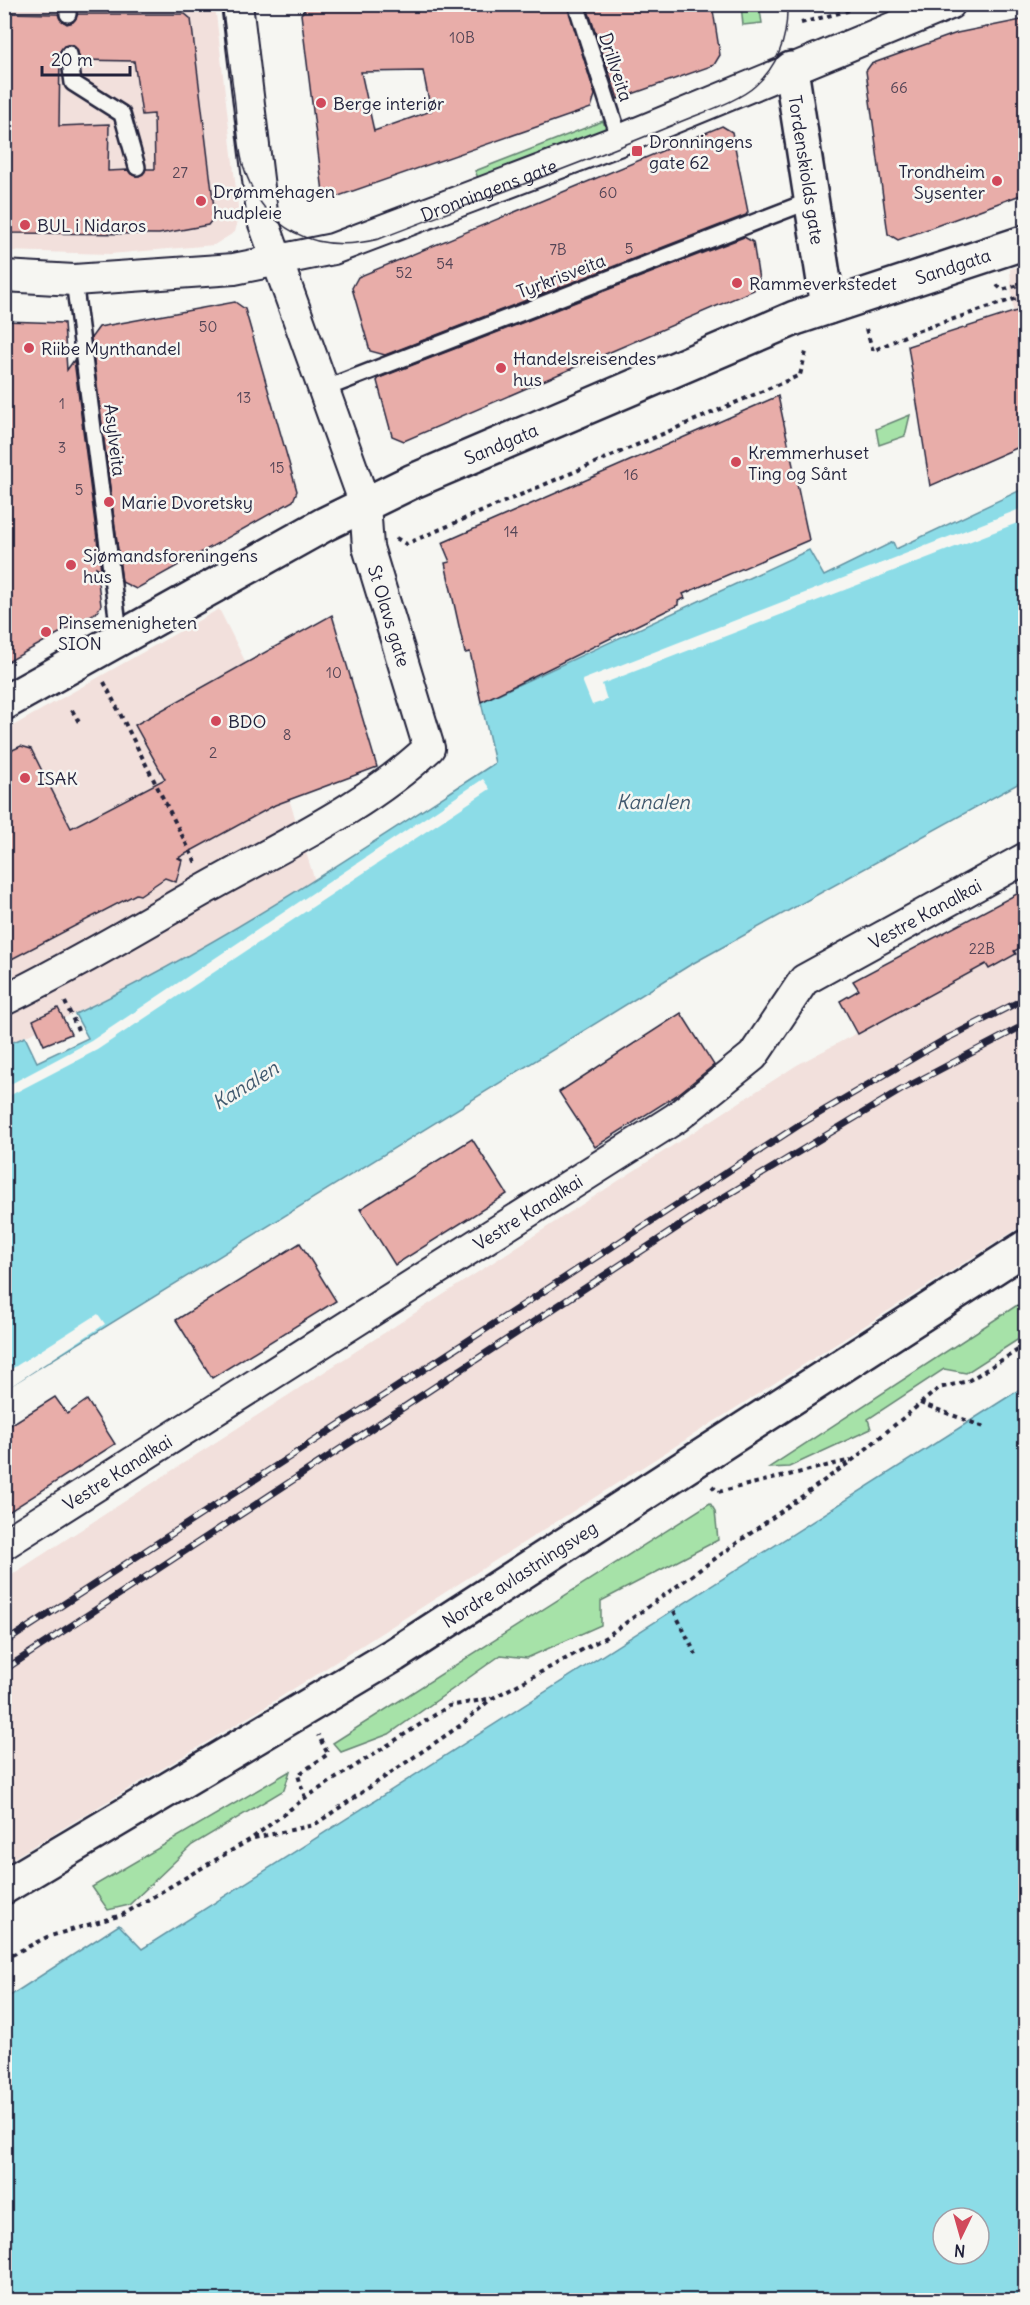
<svg xmlns="http://www.w3.org/2000/svg" width="1030" height="2305" font-family="Delius,sans-serif">
<style>
.built{fill:#f2e0dc}
.green{fill:#a6e2a8;stroke:#648272;stroke-width:1.5}
.water{fill:#8cdce7;stroke:#6292a2;stroke-width:1.5;fill-rule:evenodd}
.pier{fill:#f6f6f2}
.building{fill:#e8ada9;stroke:#22223b;stroke-width:1.5;fill-rule:evenodd}
.lines{fill:none;stroke-linecap:round;stroke-linejoin:round}
.service-casing{stroke:#22223b;stroke-width:20}
.minor-casing{stroke:#22223b;stroke-width:34}
.tertiary-casing{stroke:#22223b;stroke-width:38}
.secondary-casing{stroke:#22223b;stroke-width:38}
.trunk-casing{stroke:#22223b;stroke-width:38}
.path{stroke:#22223b;stroke-width:4;stroke-dasharray:4.5 4.5;stroke-linecap:butt}
.service{stroke:#f6f6f2;stroke-width:15}
.minor{stroke:#f6f6f2;stroke-width:30}
.tertiary{stroke:#f6f6f2;stroke-width:33}
.secondary{stroke:#f6f6f2;stroke-width:33}
.trunk{stroke:#f6f6f2;stroke-width:33}
.tram{stroke:#22223b;stroke-width:1.5}
.rail-casing{stroke:#22223b;stroke-width:7}
.rail{stroke:#f6f6f2;stroke-width:4.5;stroke-dasharray:14;stroke-linecap:butt}
.poi-dot{fill:#d1495b;stroke:#f6f6f2;stroke-width:2}
.labels{text-anchor:middle;dominant-baseline:central;stroke-width:5;stroke-linejoin:round;paint-order:stroke}
.number-label{font-size:15px;fill:#544556}
.street-label{font-size:18px;fill:#22223b;stroke:#f6f6f2}
.poi-label{font-size:18px;fill:#22223b;stroke:#f6f6f2;text-anchor:start}
.water-label{font-size:20px;font-style:italic;fill:#425a6f;stroke:#f6f6f2}
</style>
<rect width="100%" height="100%" fill="#f6f6f2"/>
<filter id="ink" filterUnits="userSpaceOnUse"><feTurbulence type="fractalNoise" baseFrequency=".0167" numOctaves="2"/><feDisplacementMap in="SourceGraphic" scale="12" xChannelSelector="R" yChannelSelector="G"/><feConvolveMatrix kernelMatrix="1 2 1 2 8 2 1 2 1" color-interpolation-filters="sRGB"/></filter>
<g filter="url(#ink)">
<g class="built">
<path d="M5,5H215L239,216L235,232L214,245L110,254L5,251Z"/>
<path d="M1025,265V379L1013,312L1010,269Z"/>
<path d="M219,609L246,663L315,881L152,977L5,1046L4,731Z"/>
<path d="M1025,945V1224L257,1712L5,1863V1579L797,1065L986,964L989,969L1016,955L1014,951Z"/>
</g>
<g class="green">
<path d="M741,5H759L762,23L743,25Z"/>
<path d="M603,121L610,141L483,189L475,171Z"/>
<path d="M910,415L905,436L879,445L876,429Z"/>
<path d="M1025,1300V1335L966,1373L944,1369L868,1419L871,1429L789,1467L768,1468Z"/>
<path d="M710,1503L715,1511L718,1540L601,1601V1625L527,1658L501,1655L389,1734L341,1752L333,1743Z"/>
<path d="M290,1771L284,1790L192,1845L129,1905L108,1910L92,1887Z"/>
</g>
<g class="water">
<path d="M1025,488V780L690,965L5,1389L4,1046L25,1037L37,1062L88,1038L75,1014C223,944 358,852 495,763L481,702L809,550L824,576L893,542L896,549Z"/>
<path d="M1025,1386V2300H5V1999L119,1925L142,1949ZM943,2218H979V2254H943Z"/>
</g>
<g class="pier">
<path d="M1025,507V520L602,684L607,700L592,705L582,680Z"/>
<path d="M483,779L490,789L97,1050L5,1098V1087L91,1041Z"/>
<path d="M98,1314L105,1324L5,1390V1373Z"/>
</g>
<g class="building">
<path d="M337,4H567L595,95L591,108L333,198L323,192L301,14L307,7ZM423,71L431,111L374,131L361,72Z"/>
<path d="M586,4H712L720,55L714,65L618,99Z"/>
<path d="M4,13L58,14L60,19L67,24L73,22L78,14H185L191,19L215,216L208,225L159,234L4,233ZM72,45L77,49L80,60L134,61L142,115L154,114L155,169H146L139,176L131,174L128,170L108,171L109,124L59,126L60,51L64,46Z"/>
<path d="M1026,19V193L898,240L888,234L866,71L871,64L957,33Z"/>
<path d="M722,126L732,132L748,212L746,215L385,355L370,351L352,288L358,277Z"/>
<path d="M744,237L753,242L759,280L754,290L404,441L392,436L377,381L379,378Z"/>
<path d="M235,302L245,309L297,491L293,501L136,589L122,582L91,338L99,327Z"/>
<path d="M1026,308V444L930,486L908,346Z"/>
<path d="M4,321L64,323L67,370L74,360L101,570L96,567L101,605L97,612L4,664Z"/>
<path d="M778,396L809,540L683,594L685,598L678,601V605L481,702L470,652L465,653L445,563L450,562L442,543Z"/>
<path d="M332,615L377,767L275,805L178,858L182,860L176,882L165,878L140,895L136,894L4,963V754L21,746L31,749L71,828L165,779L135,725Z"/>
<path d="M1026,889V945L1014,951L1016,954L989,969L986,964L858,1034L840,1001L859,990L853,981Z"/>
<path d="M58,1008L71,1034L44,1045L33,1020Z"/>
<path d="M681,1013L714,1065L677,1095L595,1147L559,1092Z"/>
<path d="M472,1139L507,1194L395,1265L360,1209Z"/>
<path d="M300,1243L336,1301L212,1378L176,1320Z"/>
<path d="M55,1397L67,1414L87,1400L115,1444L4,1515V1429Z"/>
</g>
<g class="lines">
<defs>
<g id="service">
<path d="M68,4V14"/>
<path d="M576,4L620,140"/>
<path d="M69,54L73,83L122,114L137,167"/>
<path d="M74,280L120,640"/>
<path d="M324,389L812,200"/>
</g>
<g id="minor">
<path id="s1" d="M4,276L74,280L234,269L333,249L620,140L950,4"/>
<path d="M4,1000C74,966 140,926 207,888C283,845 365,808 429,748L368,547L365,504L263,221L237,4"/>
<path id="s2" d="M4,1544L676,1118L753,1056L804,980L1026,858"/>
</g>
<g id="tertiary">
<path id="s3" d="M791,69L828,307"/>
</g>
<g id="secondary">
<path id="s4" d="M4,703L325,524L411,482L795,318L1026,242"/>
</g>
<g id="trunk">
<path id="s5" d="M4,1887L394,1655L1026,1247"/>
</g>
</defs>
<use href="#service" class="service-casing"/>
<use href="#minor" class="minor-casing"/>
<use href="#tertiary" class="tertiary-casing"/>
<use href="#secondary" class="secondary-casing"/>
<use href="#trunk" class="trunk-casing"/>
<g class="path">
<path d="M801,23L847,11L858,4"/>
<path d="M997,285L1002,290L1026,283"/>
<path d="M866,329L873,351L911,333L1026,295"/>
<path d="M396,538L406,544L800,375L806,352"/>
<path d="M104,682L196,863"/>
<path d="M72,710L80,724"/>
<path d="M65,1002L78,1030"/>
<path d="M920,1403L984,1427"/>
<path d="M712,1486L718,1492L851,1460"/>
<path d="M674,1611L698,1659"/>
<path d="M305,1798L298,1775L328,1754L318,1735"/>
<path d="M254,1838L314,1825L461,1725L492,1698"/>
<path d="M4,1959L47,1937L122,1915L251,1839L305,1798L449,1706L493,1698L606,1637L854,1459L939,1388L968,1381L1026,1345"/>
</g>
<use href="#service" class="service"/>
<use href="#minor" class="minor"/>
<use href="#tertiary" class="tertiary"/>
<use href="#secondary" class="secondary"/>
<use href="#trunk" class="trunk"/>
<path class="tram" d="M222,4C226,35 230,65 234,96C237,118 237,143 243,165C263,230 314,255 379,239C477,201 576,166 673,125C695,115 738,102 755,86C779,65 788,36 787,4"/>
<defs>
<g id="rail">
<path d="M4,1643L799,1125L944,1040L1026,998"/>
<path d="M4,1670L719,1200L901,1090L1026,1024"/>
</g>
</defs>
<use href="#rail" class="rail-casing"/>
<use href="#rail" class="rail"/>
</g>
</g>
<g class="poi-dot">
<circle cx="321" cy="103" r="6"/>
<rect x="631" y="145" width="12" height="12" rx="3"/>
<circle cx="997" cy="181" r="6"/>
<circle cx="201" cy="201" r="6"/>
<circle cx="25" cy="225" r="6"/>
<circle cx="737" cy="283" r="6"/>
<circle cx="29" cy="348" r="6"/>
<circle cx="501" cy="368" r="6"/>
<circle cx="736" cy="462" r="6"/>
<circle cx="109" cy="502" r="6"/>
<circle cx="71" cy="565" r="6"/>
<circle cx="46" cy="632" r="6"/>
<circle cx="216" cy="721" r="6"/>
<circle cx="25" cy="778" r="6"/>
</g>
<g class="labels">
<g class="number-label">
<text x="462" y="37">10B</text>
<text x="899" y="87">66</text>
<text x="180" y="172">27</text>
<text x="608" y="192">60</text>
<text x="629" y="248">5</text>
<text x="558" y="249">7B</text>
<text x="445" y="263">54</text>
<text x="404" y="272">52</text>
<text x="208" y="326">50</text>
<text x="244" y="397">13</text>
<text x="62" y="403">1</text>
<text x="62" y="447">3</text>
<text x="277" y="467">15</text>
<text x="631" y="474">16</text>
<text x="79" y="489">5</text>
<text x="511" y="531">14</text>
<text x="334" y="672">10</text>
<text x="287" y="734">8</text>
<text x="213" y="752">2</text>
<text x="982" y="948">22B</text>
</g>
<g class="street-label">
<text transform="translate(616 67) rotate(72)">Drillveita</text>
<text stroke="none"><textPath href="#s3" startOffset="102">Tordenskiolds gate</textPath></text>
<text stroke="none"><textPath href="#s1" startOffset="498">Dronningens gate</textPath></text>
<text stroke="none"><textPath href="#s4" startOffset="1047">Sandgata</textPath></text>
<text transform="translate(561 276) rotate(-21)">Tyrkrisveita</text>
<text transform="translate(115 440) rotate(83)">Asylveita</text>
<text stroke="none"><textPath href="#s4" startOffset="561">Sandgata</textPath></text>
<text transform="translate(389 616) rotate(73)">St Olavs gate</text>
<text stroke="none"><textPath href="#s2" startOffset="1124">Vestre Kanalkai</textPath></text>
<text stroke="none"><textPath href="#s2" startOffset="620">Vestre Kanalkai</textPath></text>
<text stroke="none"><textPath href="#s2" startOffset="134">Vestre Kanalkai</textPath></text>
<text stroke="none"><textPath href="#s5" startOffset="603">Nordre avlastningsveg</textPath></text>
</g>
<g class="poi-label">
<text x="333" y="103">Berge interiør</text>
<text x="649" y="141">Dronningens<tspan x="649" dy="21">gate 62</tspan></text>
<text x="985" y="171" text-anchor="end">Trondheim<tspan x="985" dy="21">Sysenter</tspan></text>
<text x="213" y="191">Drømmehagen<tspan x="213" dy="21">hudpleie</tspan></text>
<text x="37" y="225">BUL i Nidaros</text>
<text x="749" y="283">Rammeverkstedet</text>
<text x="41" y="348">Riibe Mynthandel</text>
<text x="513" y="358">Handelsreisendes<tspan x="513" dy="21">hus</tspan></text>
<text x="748" y="452">Kremmerhuset<tspan x="748" dy="21">Ting og Sånt</tspan></text>
<text x="121" y="502">Marie Dvoretsky</text>
<text x="83" y="555">Sjømandsforeningens<tspan x="83" dy="21">hus</tspan></text>
<text x="58" y="622">Pinsemenigheten<tspan x="58" dy="21">SION</tspan></text>
<text x="228" y="721">BDO</text>
<text x="37" y="778">ISAK</text>
</g>
<g class="water-label">
<text x="653" y="801">Kanalen</text>
<text transform="translate(245 1085) rotate(-32)">Kanalen</text>
</g>
</g>
<rect width="1030" height="2305" fill="none" stroke="#f6f6f2" stroke-width="24"/>
<rect x="12" y="12" width="1006" height="2281" fill="none" stroke="#22223b" stroke-width="2" filter="url(#ink)"/>
<g transform="translate(961 2236) rotate(185)"><circle r="28" fill="#f6f6f2" stroke="#a1a1a9" stroke-width="1.5"/>
<path d="M0-4.5L10 22L0 15L-10 22Z" fill="#d1495b"/>
<text y="-9" font-size="16" font-weight="bold" text-anchor="middle" fill="#22223b">N</text>
</g>
<path d="M42 66v9h88v-9" fill="none" stroke="#22223b" stroke-width="3"/>
<text x="51" y="66" font-size="18" fill="#22223b" stroke="#f6f6f2" stroke-width="4.5" paint-order="stroke">20 m</text>
</svg>
